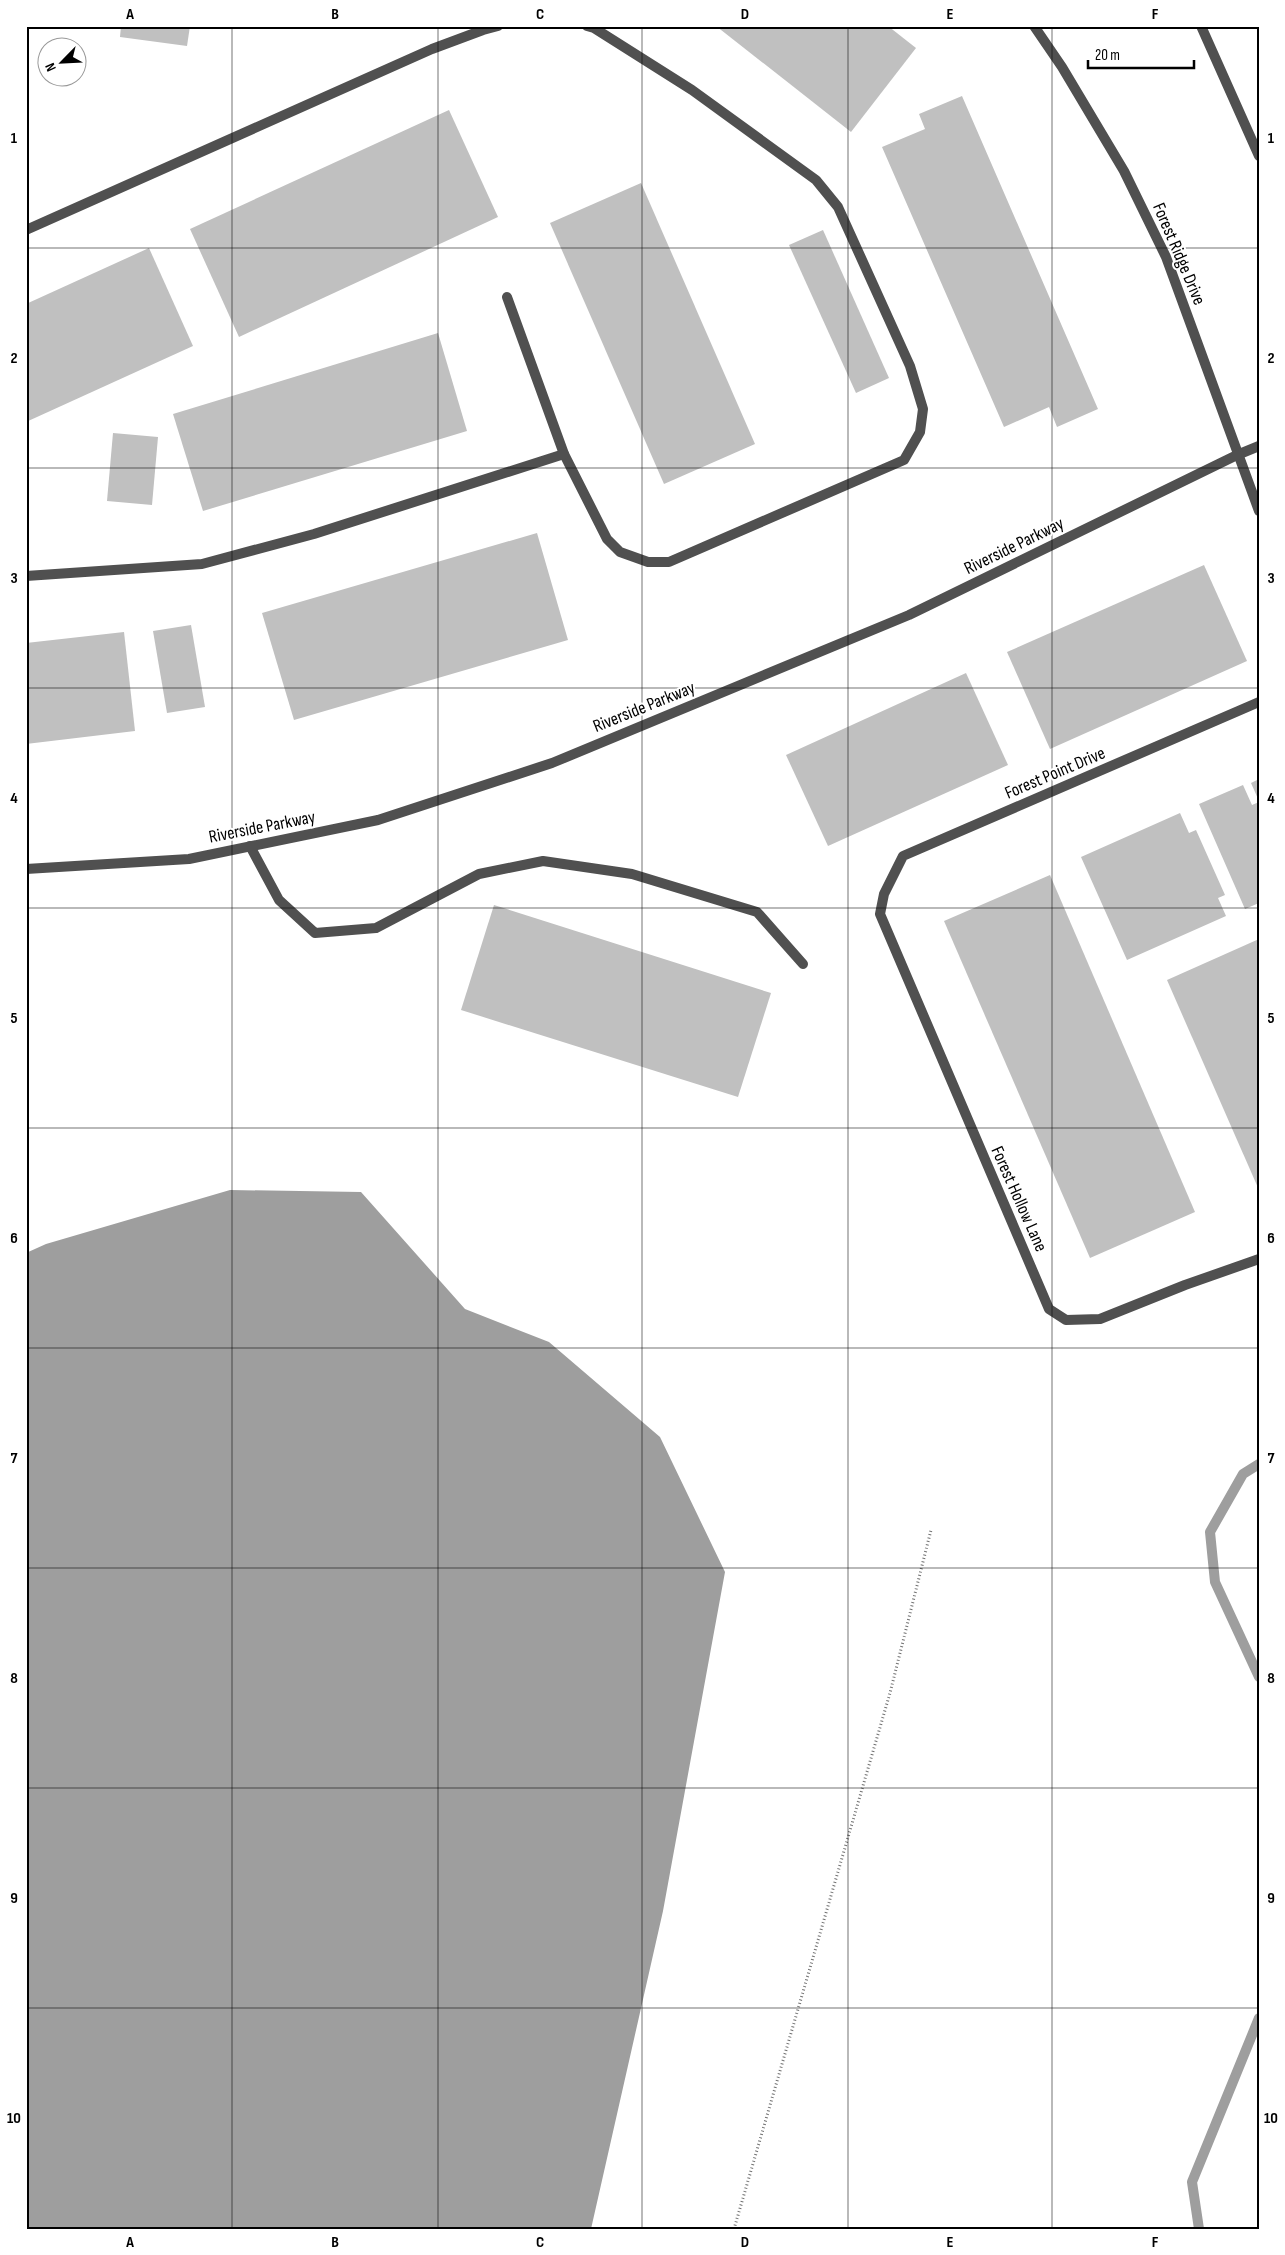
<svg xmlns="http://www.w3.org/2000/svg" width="1285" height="2255" font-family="'Sofia Sans Condensed',sans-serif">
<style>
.water{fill:#9e9e9e}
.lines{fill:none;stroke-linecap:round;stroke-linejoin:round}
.stream{stroke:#9e9e9e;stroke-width:10}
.building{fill:#c0c0c0}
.path{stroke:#727272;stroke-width:3;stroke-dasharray:1 2.5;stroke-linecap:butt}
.lane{stroke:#505050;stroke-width:10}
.street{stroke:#505050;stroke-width:10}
.grid{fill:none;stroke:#000;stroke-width:1;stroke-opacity:0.55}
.labels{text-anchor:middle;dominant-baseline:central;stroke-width:4;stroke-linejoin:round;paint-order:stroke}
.street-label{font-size:18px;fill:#000;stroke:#fff}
.neatline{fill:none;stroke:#000;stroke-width:2}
.grid-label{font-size:16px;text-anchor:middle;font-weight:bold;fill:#000}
</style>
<rect width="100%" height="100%" fill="#fff"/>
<path class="water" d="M230,1190L361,1192L465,1309L549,1342L660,1437L725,1572L663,1911L591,2229H26V1253L46,1244Z"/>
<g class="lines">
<g class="stream">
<path d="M1259,1464L1243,1474L1210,1532L1215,1582L1259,1677"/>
<path d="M1199,2229L1192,2182L1259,2018"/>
</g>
</g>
<g class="building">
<path d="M121,26H190L187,46L120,37Z"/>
<path d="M716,26H888L916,48L851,132Z"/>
<path d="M962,96L1098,409L1057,427L1049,407L1004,427L882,147L925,129L919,114Z"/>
<path d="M449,110L498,217L239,337L190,229Z"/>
<path d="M641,183L755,444L664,484L550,223Z"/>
<path d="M823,230L889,378L856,393L789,245Z"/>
<path d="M149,248L193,346L26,422V304Z"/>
<path d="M438,333L467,431L203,511L173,414Z"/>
<path d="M113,433L158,437L152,505L107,501Z"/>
<path d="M537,533L568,640L294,720L262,613Z"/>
<path d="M1204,565L1247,661L1050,749L1007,652Z"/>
<path d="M191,625L205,707L167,713L153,631Z"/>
<path d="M124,632L135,731L26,744V643Z"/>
<path d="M966,673L1008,765L828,846L786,755Z"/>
<path d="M1259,779V801L1251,783Z"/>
<path d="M1243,785L1252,805L1259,802V903L1245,909L1199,804Z"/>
<path d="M1180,813L1189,833L1196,830L1225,895L1218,898L1226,916L1127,960L1081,857Z"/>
<path d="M1050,875L1195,1212L1090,1258L944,921Z"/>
<path d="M494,905L771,993L738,1097L461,1010Z"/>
<path d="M1259,939V1190L1167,980Z"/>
</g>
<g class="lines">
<path class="path" d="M734,2229L890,1693L931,1530"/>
<g class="lane">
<path d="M1201,26L1259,156"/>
<path d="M26,230L432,49L483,30L498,26"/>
<path d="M507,297L564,454L607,539L620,552L648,562H669L904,460L920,432L923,409L910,366L838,207L816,180L692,90L594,28L587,26"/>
<path d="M1237,455L1259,446"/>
<path d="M26,576L202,564L314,534L564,454"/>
<path d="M1259,702L903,856L884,894L880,914L1049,1309L1066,1320L1100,1319L1185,1285L1259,1259"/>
<path d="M250,846L279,900L315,933L376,928L479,874L543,861L632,874L757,912L803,964"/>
</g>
<g class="street">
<path d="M1034,26L1062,67L1124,171L1166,257L1259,511"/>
<path d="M26,869L189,859L378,820L552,763L909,615L1237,455"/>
</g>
</g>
<path class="grid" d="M232,26V2229M438,26V2229M642,26V2229M848,26V2229M1052,26V2229M26,248H1259M26,468H1259M26,688H1259M26,908H1259M26,1128H1259M26,1348H1259M26,1568H1259M26,1788H1259M26,2008H1259"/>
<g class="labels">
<g class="street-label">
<text transform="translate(1179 254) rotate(67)">Forest Ridge Drive</text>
<text transform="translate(1014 546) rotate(-26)">Riverside Parkway</text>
<text transform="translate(644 707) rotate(-22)">Riverside Parkway</text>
<text transform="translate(1055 773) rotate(-23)">Forest Point Drive</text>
<text transform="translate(262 827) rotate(-11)">Riverside Parkway</text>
<text transform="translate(1019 1199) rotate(66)">Forest Hollow Lane</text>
</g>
</g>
<rect width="1285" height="2255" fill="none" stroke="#ffffff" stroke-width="55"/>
<g transform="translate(62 62) rotate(246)"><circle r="24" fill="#ffffff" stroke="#999999"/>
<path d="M0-4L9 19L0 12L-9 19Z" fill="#000000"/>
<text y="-8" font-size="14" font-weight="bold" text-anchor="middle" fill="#000000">N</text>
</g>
<path d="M1088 60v8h106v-8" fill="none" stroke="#000000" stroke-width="2.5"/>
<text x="1095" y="60" font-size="15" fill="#000000" stroke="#ffffff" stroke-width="4" paint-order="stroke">20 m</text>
<rect x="28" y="28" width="1230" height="2200" class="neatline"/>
<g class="grid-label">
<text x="130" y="19">A</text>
<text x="335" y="19">B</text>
<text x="540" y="19">C</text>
<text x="745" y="19">D</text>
<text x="950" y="19">E</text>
<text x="1155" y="19">F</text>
<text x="14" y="143">1</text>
<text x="1271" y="143">1</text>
<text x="14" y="363">2</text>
<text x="1271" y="363">2</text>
<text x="14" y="583">3</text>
<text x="1271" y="583">3</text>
<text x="14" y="803">4</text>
<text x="1271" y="803">4</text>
<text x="14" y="1023">5</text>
<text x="1271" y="1023">5</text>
<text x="14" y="1243">6</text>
<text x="1271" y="1243">6</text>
<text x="14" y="1463">7</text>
<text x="1271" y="1463">7</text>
<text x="14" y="1683">8</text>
<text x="1271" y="1683">8</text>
<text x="14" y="1903">9</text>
<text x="1271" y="1903">9</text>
<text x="14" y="2123">10</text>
<text x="1271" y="2123">10</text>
<text x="130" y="2247">A</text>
<text x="335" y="2247">B</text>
<text x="540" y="2247">C</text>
<text x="745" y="2247">D</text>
<text x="950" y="2247">E</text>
<text x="1155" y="2247">F</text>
</g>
</svg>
